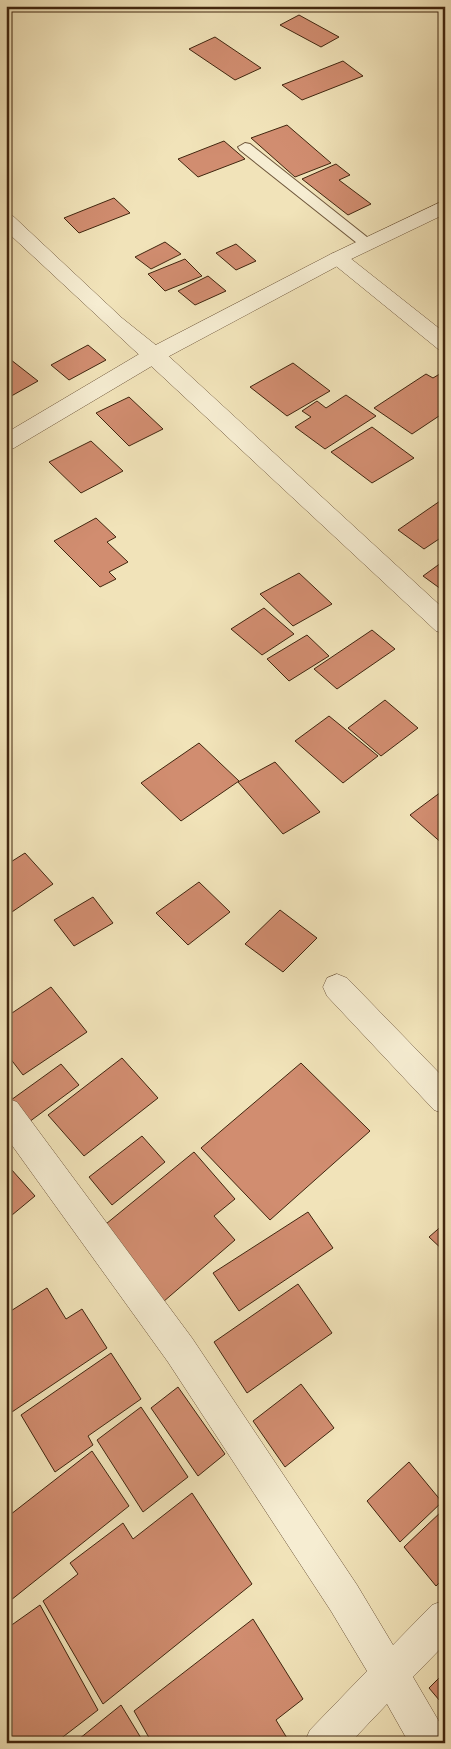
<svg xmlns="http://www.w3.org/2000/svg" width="451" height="1749" font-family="'Sorts Mill Goudy',serif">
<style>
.building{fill:#d18d70;stroke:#41260f}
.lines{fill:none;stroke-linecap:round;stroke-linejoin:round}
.service-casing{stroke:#6d553a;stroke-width:2}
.minor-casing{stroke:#6d553a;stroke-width:1}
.tertiary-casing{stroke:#6d553a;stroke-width:1}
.service{fill:#f6edd2;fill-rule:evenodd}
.minor{fill:#f6edd2;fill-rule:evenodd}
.tertiary{fill:#f6edd2;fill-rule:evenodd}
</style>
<rect width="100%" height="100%" fill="#f1e3b9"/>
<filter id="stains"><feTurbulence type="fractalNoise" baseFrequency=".004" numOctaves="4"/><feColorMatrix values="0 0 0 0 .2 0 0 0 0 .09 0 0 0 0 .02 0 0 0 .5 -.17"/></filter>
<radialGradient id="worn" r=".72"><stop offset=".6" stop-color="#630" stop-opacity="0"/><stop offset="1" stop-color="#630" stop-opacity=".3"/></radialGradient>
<g class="building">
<path d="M299,15L339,37L321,47L280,25Z"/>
<path d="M215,37L261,68L235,80L189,49Z"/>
<path d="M343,61L363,76L302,100L282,85Z"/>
<path d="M287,125L331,163L295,177L251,138Z"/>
<path d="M224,141L245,159L198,177L178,159Z"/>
<path d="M336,164L350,175L339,180L371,204L348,215L302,179Z"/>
<path d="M114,198L130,213L79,233L64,218Z"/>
<path d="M165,242L181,254L151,269L135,257Z"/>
<path d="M236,244L256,261L236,270L216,253Z"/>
<path d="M185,259L202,276L165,291L148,274Z"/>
<path d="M208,276L226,291L195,305L178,291Z"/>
<path d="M88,345L106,360L69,380L51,365Z"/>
<path d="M6,356L38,381L6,399Z"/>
<path d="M293,363L330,391L287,416L250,387Z"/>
<path d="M443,372L445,373V412L412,434L374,408L426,374L433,378Z"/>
<path d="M346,395L376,416L325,449L295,427L311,417L302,411L317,401L326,408Z"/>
<path d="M129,397L163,429L129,446L96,413Z"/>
<path d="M372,427L414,458L372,483L331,452Z"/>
<path d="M91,441L123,471L81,493L49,462Z"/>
<path d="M440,501L445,504V535L424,549L398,530Z"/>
<path d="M96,518L116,537L107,542L128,562L109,572L116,579L100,587L54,541Z"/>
<path d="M445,560V592L423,576Z"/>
<path d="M299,573L332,604L293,626L260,594Z"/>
<path d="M264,608L294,634L262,655L231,629Z"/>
<path d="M372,630L395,649L337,689L314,669Z"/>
<path d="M307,635L329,656L289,681L267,659Z"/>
<path d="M385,700L418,728L381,756L348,728Z"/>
<path d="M329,716L378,756L343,783L295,741Z"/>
<path d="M199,743L239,781L181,821L141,783Z"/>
<path d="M275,762L320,812L283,834L238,782Z"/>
<path d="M445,789V846L410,815Z"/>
<path d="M25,853L53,884L6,916V865Z"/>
<path d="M199,882L230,912L188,945L156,913Z"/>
<path d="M93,897L113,923L74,946L54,920Z"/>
<path d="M280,910L317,938L283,972L245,944Z"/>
<path d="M51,987L87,1032L23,1075L6,1053V1017Z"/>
<path d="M122,1058L158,1098L84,1156L48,1115Z"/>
<path d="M301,1063L370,1131L270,1220L201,1148Z"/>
<path d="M61,1064L79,1085L29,1122L11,1100Z"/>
<path d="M142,1136L165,1162L112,1205L89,1177Z"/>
<path d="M194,1152L235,1199L214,1216L235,1240L163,1302L101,1228Z"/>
<path d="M11,1169L35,1196L6,1220V1173Z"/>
<path d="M308,1212L333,1248L239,1311L213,1273Z"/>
<path d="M445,1223V1252L429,1237Z"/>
<path d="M298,1284L332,1333L247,1393L214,1342Z"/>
<path d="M47,1288L66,1319L82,1309L107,1348L6,1416V1314Z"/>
<path d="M111,1353L141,1399L88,1436L93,1445L55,1472L21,1415Z"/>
<path d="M301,1384L334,1428L285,1467L253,1421Z"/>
<path d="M178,1387L225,1454L198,1476L151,1408Z"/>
<path d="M141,1407L188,1477L143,1512L97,1440Z"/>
<path d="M92,1451L129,1506L6,1604V1518Z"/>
<path d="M409,1462L442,1502L400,1542L367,1501Z"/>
<path d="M192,1493L252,1584L103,1704L43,1601L78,1574L70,1563L123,1523L133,1539Z"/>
<path d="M443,1510L445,1577L436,1586L404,1547Z"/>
<path d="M40,1605L98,1710L55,1743H8L6,1739V1629Z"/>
<path d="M253,1619L303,1699L276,1720L290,1743H152L134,1711Z"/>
<path d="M445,1672V1707L429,1688Z"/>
<path d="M121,1705L144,1743H74Z"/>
</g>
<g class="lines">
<defs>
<path id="service" d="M245,143L250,144L372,241L375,244L372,247H362L240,150L238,147Z"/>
<g id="minor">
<path d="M6,214L13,216L122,318L162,350L445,610V634L436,631L6,231Z"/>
<path d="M338,252L345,254L445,333V351L438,349L331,262L328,258L331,254Z"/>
<path d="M337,974L347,978L445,1079V1114L434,1110L327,996L323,987L327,978Z"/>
<path d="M6,1098L17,1102L192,1338L357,1585L393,1645L432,1605L445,1600V1644L413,1677L444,1730L445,1743H409L387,1704L350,1743H304L310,1730L367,1671L331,1611L168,1362L6,1137Z"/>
</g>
<path id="tertiary" d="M445,200V214L345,262L162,360L14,448L6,451V433L146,350L331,254Z"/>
</defs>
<use href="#service" class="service-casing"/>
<use href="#minor" class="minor-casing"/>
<use href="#tertiary" class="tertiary-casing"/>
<use href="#service" class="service"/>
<use href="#minor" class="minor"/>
<use href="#tertiary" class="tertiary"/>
</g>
<rect width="451" height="1749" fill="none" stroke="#f1e3b9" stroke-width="25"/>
<rect x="8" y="8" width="436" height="1734" fill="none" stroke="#41260f" stroke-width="2.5"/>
<rect x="12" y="12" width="426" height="1724" fill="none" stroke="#41260f"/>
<rect width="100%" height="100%" filter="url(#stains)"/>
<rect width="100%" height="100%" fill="url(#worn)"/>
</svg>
